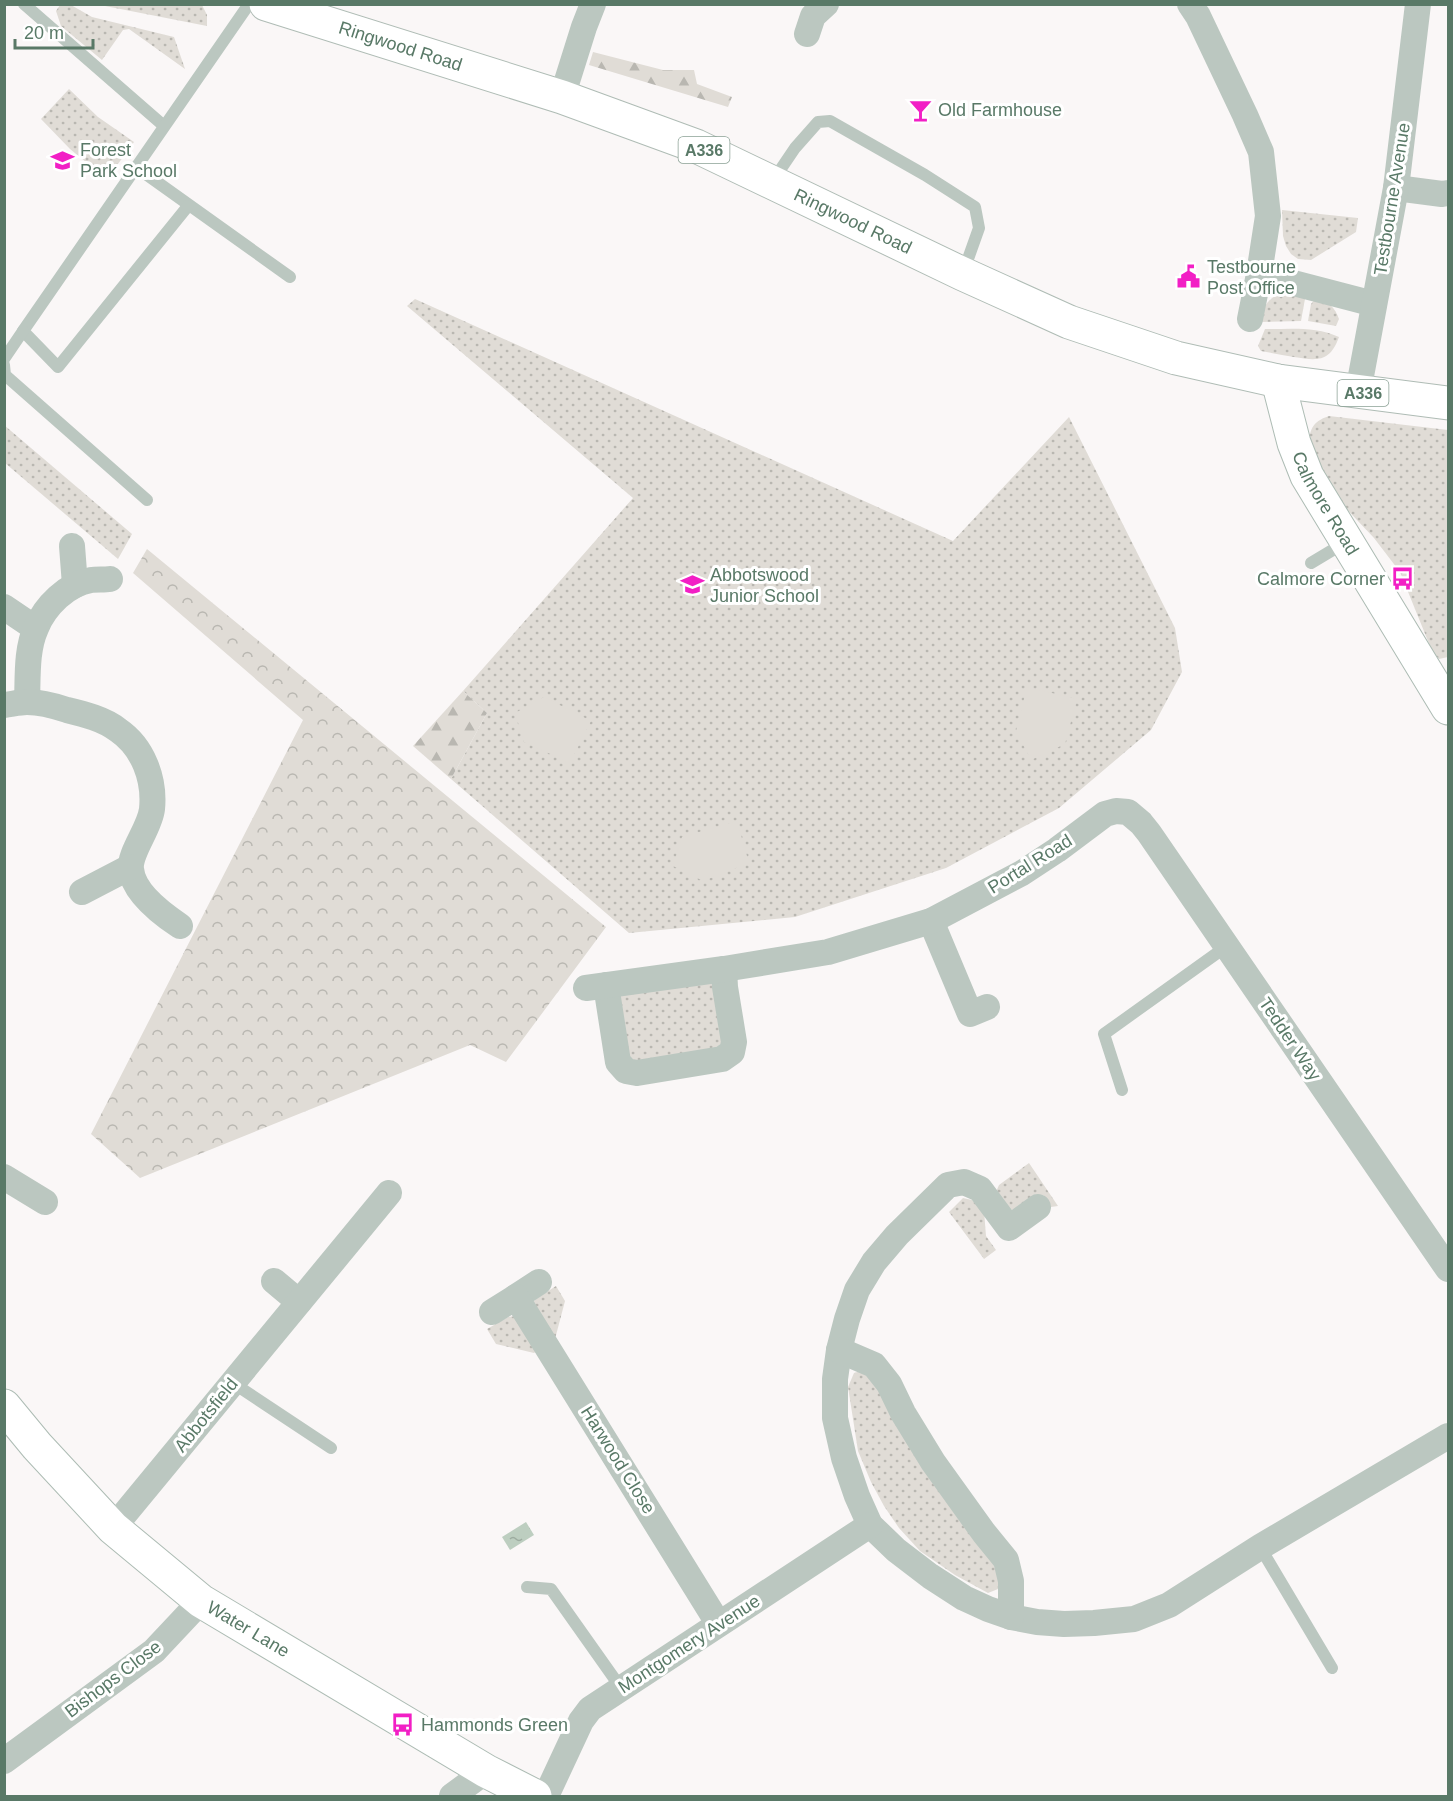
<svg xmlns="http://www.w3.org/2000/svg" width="1453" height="1801" font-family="Arial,sans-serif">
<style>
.grass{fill:url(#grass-dots)}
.forest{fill:url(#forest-firs)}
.park{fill:url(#park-crowns)}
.garden{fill:#e0dcd6}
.water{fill:url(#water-ripples)}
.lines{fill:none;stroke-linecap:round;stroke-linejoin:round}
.secondary-casing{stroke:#adbcb4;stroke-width:35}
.primary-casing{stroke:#afbcb5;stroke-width:35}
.lane{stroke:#bbc7c0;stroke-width:12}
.street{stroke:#bbc7c0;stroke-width:26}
.secondary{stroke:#fff;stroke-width:33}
.primary{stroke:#fff;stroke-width:33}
.labels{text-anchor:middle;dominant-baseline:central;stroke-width:6;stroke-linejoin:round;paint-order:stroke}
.shield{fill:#fff;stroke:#8ba195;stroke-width:1.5}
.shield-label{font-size:16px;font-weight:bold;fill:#597967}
.street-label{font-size:18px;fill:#597967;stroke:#fff}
.poi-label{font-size:18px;fill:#597967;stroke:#fff;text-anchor:start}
</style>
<defs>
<pattern id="grass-dots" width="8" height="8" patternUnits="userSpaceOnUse" patternTransform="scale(1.5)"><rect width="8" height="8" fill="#e0dcd6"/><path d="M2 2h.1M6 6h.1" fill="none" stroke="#b9b7b1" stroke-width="1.8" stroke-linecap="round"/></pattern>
<pattern id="forest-firs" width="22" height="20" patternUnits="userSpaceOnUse" patternTransform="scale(1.5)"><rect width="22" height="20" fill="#e0dcd6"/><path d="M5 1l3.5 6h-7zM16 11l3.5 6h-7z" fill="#b9b7b1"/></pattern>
<pattern id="park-crowns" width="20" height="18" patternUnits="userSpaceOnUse" patternTransform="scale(1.5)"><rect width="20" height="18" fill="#e0dcd6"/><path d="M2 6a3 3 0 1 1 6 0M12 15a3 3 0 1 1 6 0" fill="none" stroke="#b9b7b1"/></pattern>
<pattern id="water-ripples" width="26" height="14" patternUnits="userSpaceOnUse" patternTransform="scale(1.5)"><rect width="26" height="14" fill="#bdcec0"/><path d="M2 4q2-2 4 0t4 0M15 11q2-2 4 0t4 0" fill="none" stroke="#9daca0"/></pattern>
</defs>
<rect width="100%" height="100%" fill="#faf7f7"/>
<g class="grass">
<path d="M60,5H71L92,17L174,37L185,69L129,29L123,30L102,60L61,26L56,11Z"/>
<path d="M100,5H202L207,15V26Z"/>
<path d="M69,89L98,117L134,142L107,179L70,149L41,119Z"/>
<path d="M1282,210L1358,218L1356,232L1311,260L1298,259L1291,254L1286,246L1283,236Z"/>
<path d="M1283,292L1300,294L1305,299L1301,321L1259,322C1264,305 1267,299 1283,292Z"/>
<path d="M1316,298C1328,300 1335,308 1339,319L1336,326L1308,321L1311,304Z"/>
<path d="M415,299L953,541L1069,417L1175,628L1182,672L1151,730L1059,808L946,868L795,917L629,933L451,779L487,713L463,691L633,498L407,306Z"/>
<path d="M1265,329C1289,329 1316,326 1339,337C1330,362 1318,361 1294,357C1283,355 1272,353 1261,351L1258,346Z"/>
<path d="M1329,416L1448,430V657L1439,659L1432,651L1400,572L1374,538L1339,501L1308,448C1310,430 1311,422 1329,416Z"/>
<path d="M4,425L132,534L118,559L5,463Z"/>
<path d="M711,982L717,988L724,1048L627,1064L617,994Z"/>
<path d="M1029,1163L1058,1206L1051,1207L1043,1195C1032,1202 1023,1209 1010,1210L995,1194L999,1185Z"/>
<path d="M963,1198L972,1200L984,1211L986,1236L996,1250L984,1259L949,1212Z"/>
<path d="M556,1286L565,1301L555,1339L533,1302L536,1299Z"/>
<path d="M516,1316L538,1350L534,1353L496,1344L487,1329L508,1317Z"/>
<path d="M867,1369L1002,1576L998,1589L988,1593L955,1575L920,1551L899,1528L884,1506L871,1482L858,1451L848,1387L854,1373Z"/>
</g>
<g class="forest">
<path d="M593,52L663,70H694L697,84L732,97L728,107L589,65Z"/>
<path d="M463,691L487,713L451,779L413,746Z"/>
</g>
<path class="park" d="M147,549L606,927L506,1062L470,1045L140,1178L91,1134L303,720L133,573Z"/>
<g class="garden">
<path d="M1027,687L1077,699L1065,744L1031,760L1016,731Z"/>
<path d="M544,697L591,721L570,763L524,742L515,713Z"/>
<path d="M737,821L749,863L703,881L673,866L682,837Z"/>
</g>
<path class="water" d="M526,1522L534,1535L510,1550L502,1537Z"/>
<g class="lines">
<defs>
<g id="secondary">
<path id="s1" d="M1278,381L1294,443L1307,476L1448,708"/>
<path id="s2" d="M4,1406L37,1446L113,1528L201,1601L486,1771L535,1796"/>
</g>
<g id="primary">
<path id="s3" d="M266,4L562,97L696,146L963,274L1069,322L1176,358L1278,381L1448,403"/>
</g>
</defs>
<use href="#secondary" class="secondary-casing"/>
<use href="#primary" class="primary-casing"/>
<g class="lane">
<path d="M24,4L164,126"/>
<path d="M136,167L290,277"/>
<path d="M772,182L795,148L818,122L830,121L925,175L975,207L979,228L963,273"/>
<path d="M188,206L58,367L23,331L249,4"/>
<path d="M4,359L23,331"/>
<path d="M4,365L5,375L147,500"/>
<path d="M1311,563L1346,542"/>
<path d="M1122,1090L1104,1034L1227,946"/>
<path d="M233,1383L331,1448"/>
<path d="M1260,1547L1332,1668"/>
<path d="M527,1587L551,1589L621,1688"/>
</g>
<g class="street">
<path d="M1190,4L1198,16L1245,115L1261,152L1268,216L1259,274L1250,319"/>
<path d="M807,34L813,16L826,4"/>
<path d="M562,97L584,27L593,4"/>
<path d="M1396,188L1442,194L1448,193"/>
<path d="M1259,274L1374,304"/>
<path d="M1358,392L1396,188L1418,4"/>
<path d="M72,546L75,585"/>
<path d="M4,607L35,628"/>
<path d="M27,702C28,678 26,650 36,628C45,606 67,584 91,580C97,579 104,580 110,579"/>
<path d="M4,705C12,704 20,702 27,702C40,702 55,706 67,710C84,714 104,719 118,730C143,747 155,779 152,809C150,828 129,853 131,869C133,892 162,914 180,926"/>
<path d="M82,892L130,867"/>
<path d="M931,921L970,1014L987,1007"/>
<path d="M606,985L618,1062L626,1071L637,1073L722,1059L732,1052L734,1042L725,987L724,969"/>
<path d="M586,988L724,969L828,952L931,921L1022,873L1057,850L1105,814L1116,811L1128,812L1141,823L1149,833L1448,1269"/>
<path d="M4,1177L45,1202"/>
<path d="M1038,1207L1009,1228L980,1189L964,1182L948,1185L897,1235L874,1262L857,1290L847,1319L839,1350L835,1379V1418L844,1458L857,1496L870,1525L896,1550L930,1576L964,1598L988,1609L1011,1617L1037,1622L1064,1624L1094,1623L1134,1619L1169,1605L1260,1547L1448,1436"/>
<path d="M274,1281L299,1302"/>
<path d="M516,1297L539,1282"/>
<path d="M492,1312L516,1297L718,1623"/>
<path d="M839,1350L874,1365L889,1384L903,1413L933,1462L984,1533L1006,1560L1011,1581V1617"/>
<path d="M113,1528L389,1193"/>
<path d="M4,1761L154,1651L201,1601"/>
<path d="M452,1796L486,1771"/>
<path d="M546,1796L581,1721L590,1709L870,1525"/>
</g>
<use href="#secondary" class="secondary"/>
<use href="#primary" class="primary"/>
</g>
<defs>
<symbol id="bar-bare" viewBox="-9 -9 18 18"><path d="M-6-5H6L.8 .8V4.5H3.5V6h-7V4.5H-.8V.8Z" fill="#f21fc5" stroke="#fff" stroke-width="2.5" paint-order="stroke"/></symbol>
<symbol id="school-bare" viewBox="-9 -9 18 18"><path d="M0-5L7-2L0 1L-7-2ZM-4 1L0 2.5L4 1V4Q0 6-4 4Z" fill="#f21fc5" stroke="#fff" stroke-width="2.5" paint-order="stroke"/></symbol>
<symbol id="civic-bare" viewBox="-9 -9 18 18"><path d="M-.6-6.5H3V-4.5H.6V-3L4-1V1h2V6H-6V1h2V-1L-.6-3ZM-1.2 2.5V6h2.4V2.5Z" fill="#f21fc5" stroke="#fff" stroke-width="2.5" paint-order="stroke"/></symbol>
<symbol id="bus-bare" viewBox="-9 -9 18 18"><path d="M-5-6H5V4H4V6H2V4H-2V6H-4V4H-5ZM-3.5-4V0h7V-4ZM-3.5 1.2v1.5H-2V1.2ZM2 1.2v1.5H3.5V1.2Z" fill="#f21fc5" stroke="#fff" stroke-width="2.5" paint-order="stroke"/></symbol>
</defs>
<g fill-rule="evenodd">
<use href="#bar-bare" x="904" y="94" width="33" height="33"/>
<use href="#school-bare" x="46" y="144" width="33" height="33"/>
<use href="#civic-bare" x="1172" y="260" width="33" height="33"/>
<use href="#bus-bare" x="1386" y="562" width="33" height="33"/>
<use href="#school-bare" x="676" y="568" width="33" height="33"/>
<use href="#bus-bare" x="386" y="1708" width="33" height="33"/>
</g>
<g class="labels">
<g class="shield">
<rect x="678.5" y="137" width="51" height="26" rx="4.5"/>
<rect x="1337.5" y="380" width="51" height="26" rx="4.5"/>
</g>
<g class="shield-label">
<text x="704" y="150">A336</text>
<text x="1363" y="393">A336</text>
</g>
<g class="street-label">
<text stroke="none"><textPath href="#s3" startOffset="141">Ringwood Road</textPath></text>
<text transform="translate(1392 199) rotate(-81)">Testbourne Avenue</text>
<text stroke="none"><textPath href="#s3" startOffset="627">Ringwood Road</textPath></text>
<text stroke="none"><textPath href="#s1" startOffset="132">Calmore Road</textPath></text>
<text transform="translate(1030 864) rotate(-32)">Portal Road</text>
<text transform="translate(1290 1039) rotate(56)">Tedder Way</text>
<text transform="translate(206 1415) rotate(-51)">Abbotsfield</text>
<text transform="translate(618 1460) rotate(58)">Harwood Close</text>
<text stroke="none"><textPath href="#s2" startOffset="333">Water Lane</textPath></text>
<text transform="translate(689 1644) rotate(-33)">Montgomery Avenue</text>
<text transform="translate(113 1679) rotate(-37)">Bishops Close</text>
</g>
<g class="poi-label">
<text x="938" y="110">Old Farmhouse</text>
<text x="80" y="150">Forest<tspan x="80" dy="21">Park School</tspan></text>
<text x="1207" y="267">Testbourne<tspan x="1207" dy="21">Post Office</tspan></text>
<text x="710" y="575">Abbotswood<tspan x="710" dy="21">Junior School</tspan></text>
<text x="1385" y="579" text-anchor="end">Calmore Corner</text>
<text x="421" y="1725">Hammonds Green</text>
</g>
</g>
<rect width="1453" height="1801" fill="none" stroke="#597967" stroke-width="12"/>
<path d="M15 39v9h78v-9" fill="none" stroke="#597967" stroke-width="3"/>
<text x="24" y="39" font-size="18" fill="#597967" stroke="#ffffff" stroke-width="4.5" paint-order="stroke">20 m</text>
</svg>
